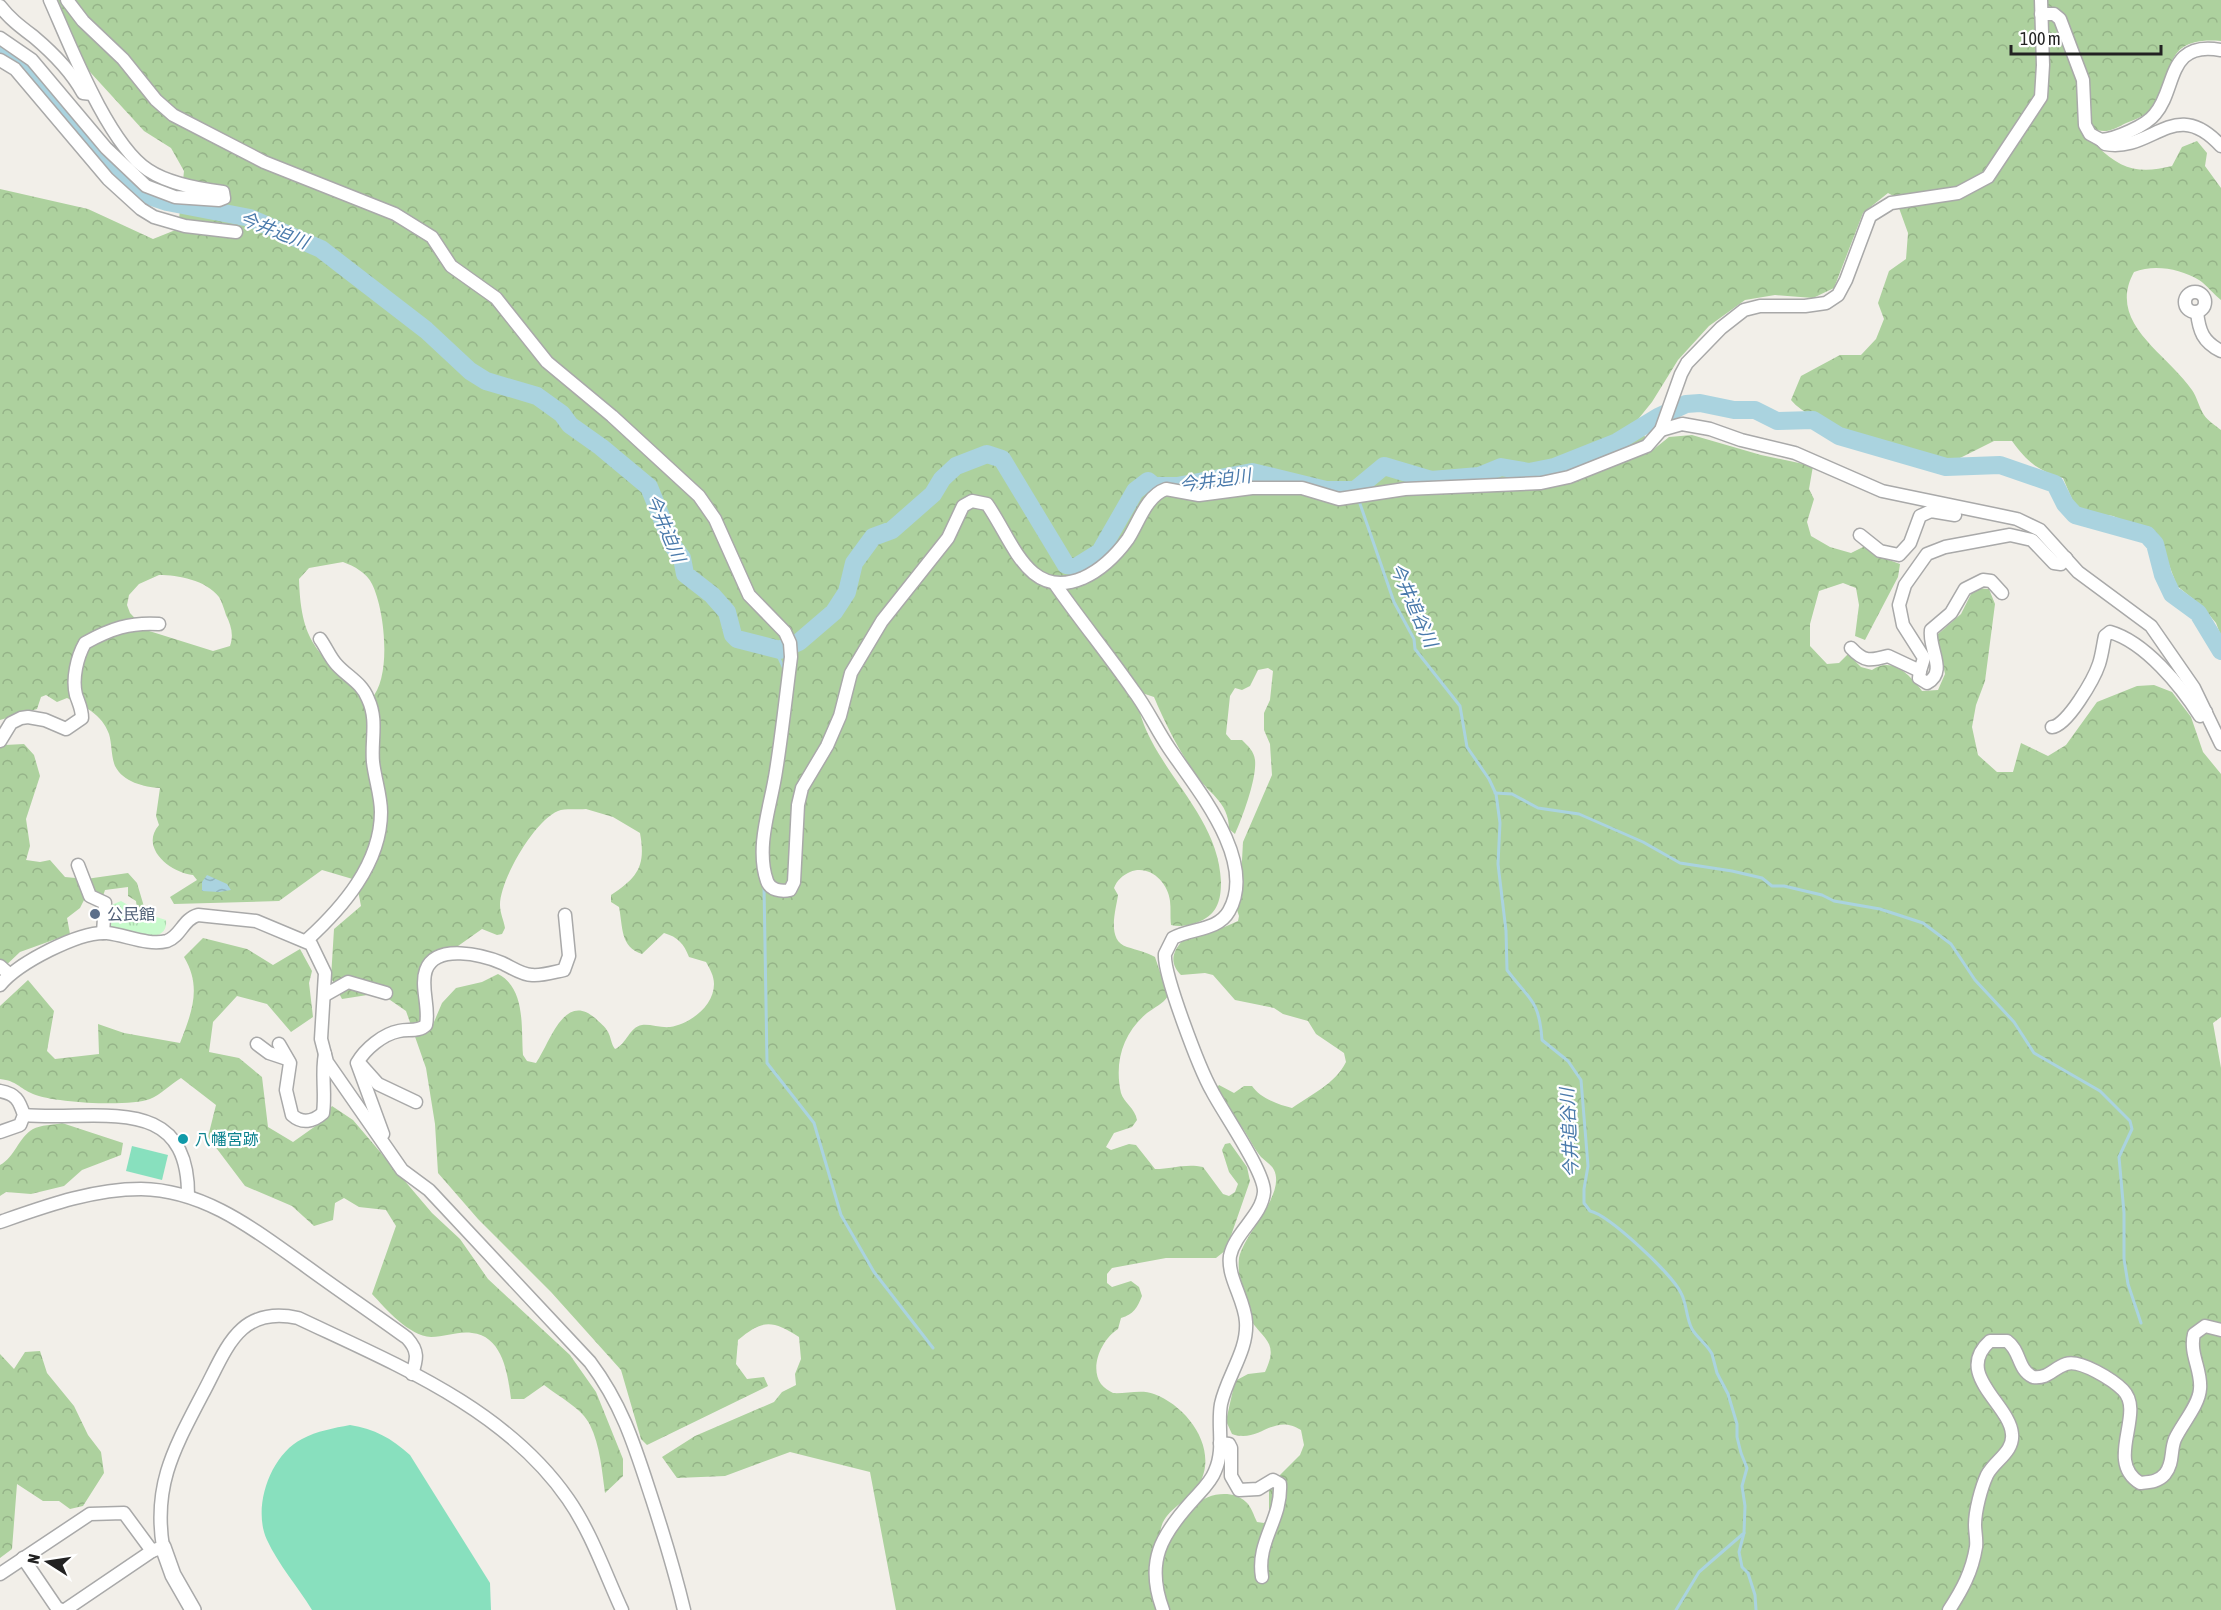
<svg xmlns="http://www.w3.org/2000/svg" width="2221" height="1610" font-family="'Asap Condensed','Noto Sans JP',sans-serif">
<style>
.forest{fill:url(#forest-crowns);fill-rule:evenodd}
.park{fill:url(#park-tufts)}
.pitch{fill:#88e0be}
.water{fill:url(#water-waves)}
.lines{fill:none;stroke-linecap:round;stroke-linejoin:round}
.stream{stroke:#aad3df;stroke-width:3}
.river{stroke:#aad3df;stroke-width:18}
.minor-casing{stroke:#a9a9a9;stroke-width:15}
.tertiary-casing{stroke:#a9a9a9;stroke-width:18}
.minor{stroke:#fff;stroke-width:12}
.tertiary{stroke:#fff;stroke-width:15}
.service-dot{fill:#5c6f8a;stroke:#fff;stroke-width:2}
.culture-dot{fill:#0f9aa8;stroke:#fff;stroke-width:2}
.labels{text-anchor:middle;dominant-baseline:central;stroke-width:4.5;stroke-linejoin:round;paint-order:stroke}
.service-label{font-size:16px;fill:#4e5e75;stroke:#fff;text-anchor:start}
.culture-label{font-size:16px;fill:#0d838f;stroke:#fff;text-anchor:start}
.water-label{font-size:18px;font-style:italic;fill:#4a7aab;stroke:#fff}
</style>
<defs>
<pattern id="forest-crowns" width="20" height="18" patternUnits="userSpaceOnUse" patternTransform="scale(1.5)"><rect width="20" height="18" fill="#add19e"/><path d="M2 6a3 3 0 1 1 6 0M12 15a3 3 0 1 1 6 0" fill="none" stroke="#95b388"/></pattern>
<pattern id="park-tufts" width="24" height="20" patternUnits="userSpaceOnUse" patternTransform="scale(1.5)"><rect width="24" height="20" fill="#c8facc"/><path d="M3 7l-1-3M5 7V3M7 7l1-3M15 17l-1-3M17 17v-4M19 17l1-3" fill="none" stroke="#acd6af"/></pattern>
<pattern id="water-waves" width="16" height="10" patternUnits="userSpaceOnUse" patternTransform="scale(1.5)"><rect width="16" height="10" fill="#aad3df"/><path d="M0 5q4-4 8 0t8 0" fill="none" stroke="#92b5bf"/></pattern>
</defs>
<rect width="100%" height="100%" fill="#f2efe9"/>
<g class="forest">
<path d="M58,0H2221V41C2158,36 2177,77 2149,111C2143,117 2131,121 2124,124C2114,129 2108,133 2097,130V146C2121,170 2140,174 2172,166L2182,147L2197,141L2207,153L2205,166L2221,188V300C2213,294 2207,285 2199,280C2180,269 2155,264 2134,272C2106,323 2167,353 2192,390C2197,397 2199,407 2204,415C2208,421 2216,426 2221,430V636L2216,623L2202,606L2177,586L2160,541L2147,531L2113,516L2088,512L2074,504L2063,478C2039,471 2027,462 2012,441H1994L1948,464C1935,458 1923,452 1909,448C1877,437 1812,426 1791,400L1801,376L1840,355H1861L1876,339L1884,319L1878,303L1889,271L1906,259L1908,233L1895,197L1888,193L1863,213L1834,288L1813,298L1775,295L1745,300L1709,326L1678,360L1652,402L1635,423L1654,449L1669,437L1692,435L1761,455L1813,466L1809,489L1814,499L1807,522L1811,536L1830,547L1851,553L1865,546L1881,557L1900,564L1898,577L1865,640L1855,636L1859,605L1856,588L1843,583L1819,591L1810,624V646L1827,664L1839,663L1848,654L1861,667L1872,670C1892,656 1910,675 1922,691L1938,690L1945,674L1937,635L1961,614L1974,588L1989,589L1995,604L1985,681L1976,705L1972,727L1978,755L1997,772H2013L2021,743L2048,756L2066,745L2097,702L2137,686L2154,685L2172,692L2191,717L2203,752L2221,774V1017L2213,1023L2221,1068V1610H896L870,1472L790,1452L725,1476L677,1478L662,1457L695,1436L774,1402L782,1392L796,1385L795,1374L801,1359L799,1337C772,1320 763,1319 738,1340L736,1364L747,1379L764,1377L768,1386L647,1445L641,1439L621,1370L551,1292L478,1219L438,1173L435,1124L426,1068L406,1011L380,993L342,999L331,978L334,929L361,906L356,880L322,870L279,901L174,904L170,897L197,880L193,875C171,873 139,848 159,825L156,816L160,788C144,787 123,782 115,766C111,756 112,744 109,734C102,714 84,706 67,698L57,702L46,695L41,697L37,709L0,720V189L88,209L153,239L178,229L184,171L171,148L144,131L90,72L67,36ZM343,562C354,566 367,573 372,584C385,610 392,678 371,699H363C322,651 301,650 299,579L309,568ZM159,575C178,575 206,580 219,597C222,602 224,609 226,615C231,625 234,635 230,646L213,651L146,630L130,613L127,605L129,595L139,584ZM1268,668L1273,671L1270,700L1264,713V730L1270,744L1272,775L1243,842L1242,860L1234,901L1239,916L1238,921C1220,929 1205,936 1185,938C1173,950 1168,962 1181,975L1205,973L1213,975L1235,1000L1274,1008L1283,1014L1308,1021L1316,1034L1344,1053L1346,1062C1335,1084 1312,1094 1292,1108C1279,1105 1260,1098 1252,1086H1244L1234,1093L1219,1085L1215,1090C1223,1114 1225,1106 1238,1122C1247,1133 1252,1146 1261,1157C1265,1161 1272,1165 1274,1170C1286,1195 1244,1233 1239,1258C1237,1271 1243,1311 1251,1321C1267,1342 1278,1344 1265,1372L1248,1374L1235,1381L1226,1421L1232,1434C1260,1444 1273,1412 1301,1430L1304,1445L1300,1455L1269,1486V1517L1264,1523L1257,1522C1254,1516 1251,1506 1246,1502C1233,1489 1206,1493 1195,1506C1185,1517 1179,1528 1167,1537L1160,1535C1161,1510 1185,1505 1198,1486C1220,1451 1189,1407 1154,1394C1142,1389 1125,1394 1113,1393C1109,1391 1104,1388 1101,1384C1089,1367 1102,1339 1118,1329L1121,1318C1134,1314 1137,1308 1142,1296L1139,1287L1131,1281L1112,1287L1107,1283V1274L1112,1268L1166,1258H1216L1226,1250L1250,1181L1247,1167L1230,1143L1225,1144L1222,1150L1229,1172L1238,1184L1235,1192L1229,1196L1223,1194L1203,1167C1186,1163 1172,1169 1155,1169L1136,1145L1129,1144L1111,1150L1106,1147L1114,1133L1132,1127L1137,1120C1135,1108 1124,1103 1121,1093C1114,1062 1123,1033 1147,1013C1155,1007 1163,1004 1168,996L1155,957C1146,952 1137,950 1127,947C1106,940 1116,910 1118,895L1114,888C1117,880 1123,875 1130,872C1149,864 1168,882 1170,901C1171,909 1170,916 1171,925C1182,928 1197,924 1206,918C1219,910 1221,896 1221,882C1219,826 1176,788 1151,740C1144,727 1139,712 1136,697L1139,692L1154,697C1165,723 1178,749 1194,772C1207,793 1229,801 1229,829L1235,834C1243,816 1257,778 1255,760C1254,751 1248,746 1242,740H1231L1226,734L1230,696L1235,688L1242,690L1250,686L1258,670ZM586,809L613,817L640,833C646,866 638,877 611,895V902L619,907C623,927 620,947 642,954L664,933C678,937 684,944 689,957L706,962C710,969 714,976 714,984C714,1006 690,1024 670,1027C661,1028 650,1024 642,1025C629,1027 627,1044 615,1049C611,1044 611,1037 608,1032C605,1026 600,1023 595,1018C564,991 550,1043 536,1063L527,1061L523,1055C521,1029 526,988 498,974L482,982L456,988L442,1003L431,1029H426L429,970L437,951L458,946L482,929L497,935L502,934L505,928C504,921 500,913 500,905C500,880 534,821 558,811C565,808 578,810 586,809Z"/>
<path d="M24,744L34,755L40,776L26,819L30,846L26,860L40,862L50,860L65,877L86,879L128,873L137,883L145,910L137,909L136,901L128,896V887L105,890L102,899L84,900L80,908L67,918L70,934L20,952L0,971V748L5,745Z"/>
<path d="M203,938L247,949L273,965L300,949L312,971L309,983L313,1017L291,1032L267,1004L237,996L213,1022L209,1052L239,1058L262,1077L268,1127L293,1142L317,1125L332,1106L353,1120L432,1213L460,1239L488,1279L570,1355L596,1392L623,1459V1476L605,1493C602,1471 600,1445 590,1425C583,1409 558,1396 544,1385L524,1399H511C508,1375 503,1336 472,1333C458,1331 445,1337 431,1337C409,1336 386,1309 372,1294L396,1226L386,1210L359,1207L344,1198L335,1203L333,1220L314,1226L292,1206L245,1186L208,1137L216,1105L181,1078C171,1084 160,1095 150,1099C129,1107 54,1103 33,1094C19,1088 17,1081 0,1079V1006L28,980L54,1011L47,1051L55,1059L99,1054L98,1024L124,1033L180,1043C192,1012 202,987 184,957Z"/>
<path d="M62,1123L123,1143L121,1155L82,1170L64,1186L31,1194L6,1192L0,1196V1165C15,1157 18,1138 33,1129C40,1125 54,1125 62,1123Z"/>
<path d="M40,1351L47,1373L74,1406L88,1435L101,1452L104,1473L83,1506L70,1509L59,1501H43L17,1484L12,1549L0,1558V1354L14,1369L25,1352Z"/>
</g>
<path class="park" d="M121,901L140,912L166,920C169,948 124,932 109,929V906Z"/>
<g class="pitch">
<path d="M132,1146L168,1155L162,1180L126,1171Z"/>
<path d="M350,1425C375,1429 391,1438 410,1455L490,1583L491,1610H312C298,1587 278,1564 267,1540C252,1508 270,1455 302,1439C317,1431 334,1428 350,1425Z"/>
</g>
<path class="water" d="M207,875L227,884L231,890L219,892L202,891V882Z"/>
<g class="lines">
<g class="stream">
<path d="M1358,498L1394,602L1414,639L1415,649L1460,706L1467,747L1489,779L1496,794L1500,823L1498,864L1506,931L1507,970C1529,1000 1539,998 1542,1040L1568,1061L1581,1080L1588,1166L1584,1189V1203L1590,1211C1609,1215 1672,1274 1681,1293C1687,1304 1686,1318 1692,1329C1697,1338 1707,1344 1712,1354L1717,1373L1728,1394L1737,1424V1437L1741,1453L1747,1468L1742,1486L1745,1506L1744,1533L1699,1572L1676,1610"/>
<path d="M780,650L779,658L784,669"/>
<path d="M1495,793L1512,794L1538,808L1579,814L1643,842L1680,863L1732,871L1762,878L1772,886H1784L1822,895L1834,901L1880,909L1923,923L1951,944L1975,980L2014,1022L2034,1053L2100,1091L2130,1121L2132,1129L2119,1157L2124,1213V1259L2128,1284L2141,1323"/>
<path d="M764,886L767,1063L814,1123L841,1215L874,1272L933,1348"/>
<path d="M1744,1533L1739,1552L1742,1567L1748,1573L1755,1595L1756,1610"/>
</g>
<path class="river" d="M0,50L28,68L111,166L149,196L167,202L250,218L321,249L426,330L470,371L486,381L537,396L562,414L570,425L601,447L649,487L673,546L682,558L685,574L712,595L727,612L733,635L737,639L780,650L799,642L834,612L847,592L854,563L873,537L892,530L933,494L942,479L956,466L987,454L1002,459L1066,565L1076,567L1100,552L1135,491L1148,481L1154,486H1177L1252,472L1326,490H1355L1384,466L1431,480L1479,476L1501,467L1529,472L1554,467L1617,442L1658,417L1686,404L1700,403L1734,410H1755L1777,421L1813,420L1839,436L1946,467L2000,465L2055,484L2065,504L2075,515L2147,535L2155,544L2163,575L2172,594L2198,613L2221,651"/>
<defs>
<g id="minor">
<path d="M67,0L83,21L123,59L156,100L173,115L264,162L395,214L432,237L451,266L496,298L547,362L612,416L699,496L715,519L749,595L785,632L790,643L791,657C786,695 782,734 776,771C771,806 755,846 767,881C770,890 781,892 790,890L794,882L798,805L802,788L827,746L840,716L851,673L882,621L948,538L963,506L972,501L987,504C1013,541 1028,601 1083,578C1101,570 1117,554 1128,539C1139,522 1146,496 1166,489L1199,495L1252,488H1302L1339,499L1405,489L1541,483L1569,477L1647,446L1661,430L1681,374L1687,363L1721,328L1744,310L1760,306H1805L1826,303L1838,295L1846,280L1870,216L1891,203L1958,193L1988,177L2041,97L2043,65L2041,0"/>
<path d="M0,6C10,19 21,27 34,37C53,53 71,71 83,93L92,94"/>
<path d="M2041,14H2054L2060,19L2083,80L2085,125L2090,134L2101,140C2115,139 2146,126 2155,114C2177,89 2166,40 2221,50"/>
<path d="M0,38L32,60L106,148L146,186L175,197L219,200L224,198L223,192C199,189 169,184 148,170C108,144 70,45 50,0"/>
<path d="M0,60L15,69L108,179L141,209L154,217L185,226L236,232"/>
<path d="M2101,140L2105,144C2153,153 2174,95 2221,146"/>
<circle cx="2195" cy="302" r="10"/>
<path d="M2197,312C2199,331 2203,342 2221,351"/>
<path d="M1661,430L1682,424L1710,429L1741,440L1795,453L1882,491L2017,519L2040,530L2078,572L2151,626L2194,688L2221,744"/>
<path d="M1860,535L1880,551L1899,555L1910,543L1920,516L1931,511L1955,515"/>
<path d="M1055,584C1080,620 1108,654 1133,690C1147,708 1156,729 1169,748C1195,787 1258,860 1229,911C1218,931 1191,928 1173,938L1165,954C1163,974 1200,1070 1212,1091C1222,1111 1265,1172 1264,1192C1262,1216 1235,1232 1230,1256C1227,1277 1245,1300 1246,1322C1248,1351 1227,1376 1221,1404C1217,1426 1225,1449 1215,1471C1211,1482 1201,1491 1193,1500C1161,1535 1145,1562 1163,1610"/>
<path d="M1851,648C1864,662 1870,661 1888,656L1920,671L1924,658L1903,625L1899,605L1905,585L1927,554L1945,547L2010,535L2032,540L2054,563L2061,564L2066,558"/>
<path d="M1920,671L1919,678L1927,683C1948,672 1928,648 1931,630L1951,613L1965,589L1983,580L1991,581L2002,593"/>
<path d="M2052,727C2067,726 2094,679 2099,664C2102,655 2103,645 2105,636L2110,632C2145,642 2181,686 2200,716L2206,712"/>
<path d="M0,741L11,723L21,718L28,717L45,720L66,729L82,718C82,709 79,704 76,695C72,679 77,657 85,643C110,629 130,622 159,624"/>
<path d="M78,865L90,896L105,903L103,933"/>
<path d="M307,940C342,908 381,864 381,812C381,796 375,779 373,762C371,740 378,720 368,699C362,683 348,677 337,665C330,658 326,647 320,639"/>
<path d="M0,966L9,974"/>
<path d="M0,985C18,963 79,931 107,933C126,935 148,946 167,941C181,936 183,919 198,915L256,921L311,944L325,973L321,1039L327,1062L402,1170L429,1190L590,1362C623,1406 635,1447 652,1499C664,1536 675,1572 684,1610"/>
<path d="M325,995L348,982L386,993"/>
<path d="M257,1044L269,1053L287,1059"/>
<path d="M279,1044L290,1063L286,1090L292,1115C302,1124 313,1122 323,1113C326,1093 321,1074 325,1054"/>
<path d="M361,1065L378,1084L416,1102"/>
<path d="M0,1091C16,1094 19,1100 24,1115L20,1125L0,1132"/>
<path d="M24,1115C96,1122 189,1090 188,1196"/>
<path d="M383,1134L357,1063C365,1049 383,1034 399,1031C409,1029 419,1032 426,1025C430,1008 420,986 426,970C436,943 483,955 502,963C511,967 522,975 532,975C542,976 554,972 564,970L569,956L565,915"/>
<path d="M0,1222C46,1206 92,1189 141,1189C206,1190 256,1231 307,1267C340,1291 374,1314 407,1338C419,1351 417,1359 412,1374"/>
<path d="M1220,1443L1229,1444L1231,1448V1476L1239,1490L1258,1489L1273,1480L1280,1484C1282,1520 1256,1541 1262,1577"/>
<path d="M152,1551L163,1547C153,1485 174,1449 202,1395C226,1351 237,1305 298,1318C395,1364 505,1408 568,1499C591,1532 605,1573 622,1610"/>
<path d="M23,1558L57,1608L62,1610"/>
<path d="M0,1574L90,1514L124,1513L152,1551L65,1610"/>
<path d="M1949,1610C1962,1590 1972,1572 1976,1547C1977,1540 1975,1532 1975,1525C1975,1511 1981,1488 1987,1475C1994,1461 2014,1452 2012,1434C2010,1404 1953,1374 1990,1341H2007C2021,1351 2017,1369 2033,1377C2048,1379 2052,1369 2066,1364C2080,1359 2113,1380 2123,1390C2146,1413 2104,1461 2140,1483C2150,1482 2158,1482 2165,1474C2174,1463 2170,1451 2175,1439C2182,1424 2199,1405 2200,1389C2202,1370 2189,1354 2194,1334L2205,1326L2221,1330"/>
</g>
<path id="tertiary" d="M163,1547L173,1575L193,1610"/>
</defs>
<use href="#minor" class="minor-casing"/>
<use href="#tertiary" class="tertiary-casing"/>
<use href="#minor" class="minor"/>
<use href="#tertiary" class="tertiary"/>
</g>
<circle class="service-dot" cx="95" cy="914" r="6"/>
<circle class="culture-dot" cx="183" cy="1139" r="6"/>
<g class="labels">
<g class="service-label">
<text x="107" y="914">公民館</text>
</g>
<g class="culture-label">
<text x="195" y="1139">八幡宮跡</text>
</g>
<g class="water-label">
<text transform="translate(274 230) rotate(21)">今井迫川</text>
<text transform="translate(1215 480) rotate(-8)">今井迫川</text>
<text transform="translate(666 528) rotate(67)">今井迫川</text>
<text transform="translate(1414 605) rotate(66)">今井追谷川</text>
<text transform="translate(1569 1133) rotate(-93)">今井追谷川</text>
</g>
</g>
<g transform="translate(48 1562) rotate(282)" stroke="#ffffff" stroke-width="4.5" paint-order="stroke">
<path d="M0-4.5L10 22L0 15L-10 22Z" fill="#222222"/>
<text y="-9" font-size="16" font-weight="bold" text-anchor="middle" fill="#222222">N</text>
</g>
<path d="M2011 45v9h150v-9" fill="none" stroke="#222222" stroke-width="3"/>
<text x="2020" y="45" font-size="18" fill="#222222" stroke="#ffffff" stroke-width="4.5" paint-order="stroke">100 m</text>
</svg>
